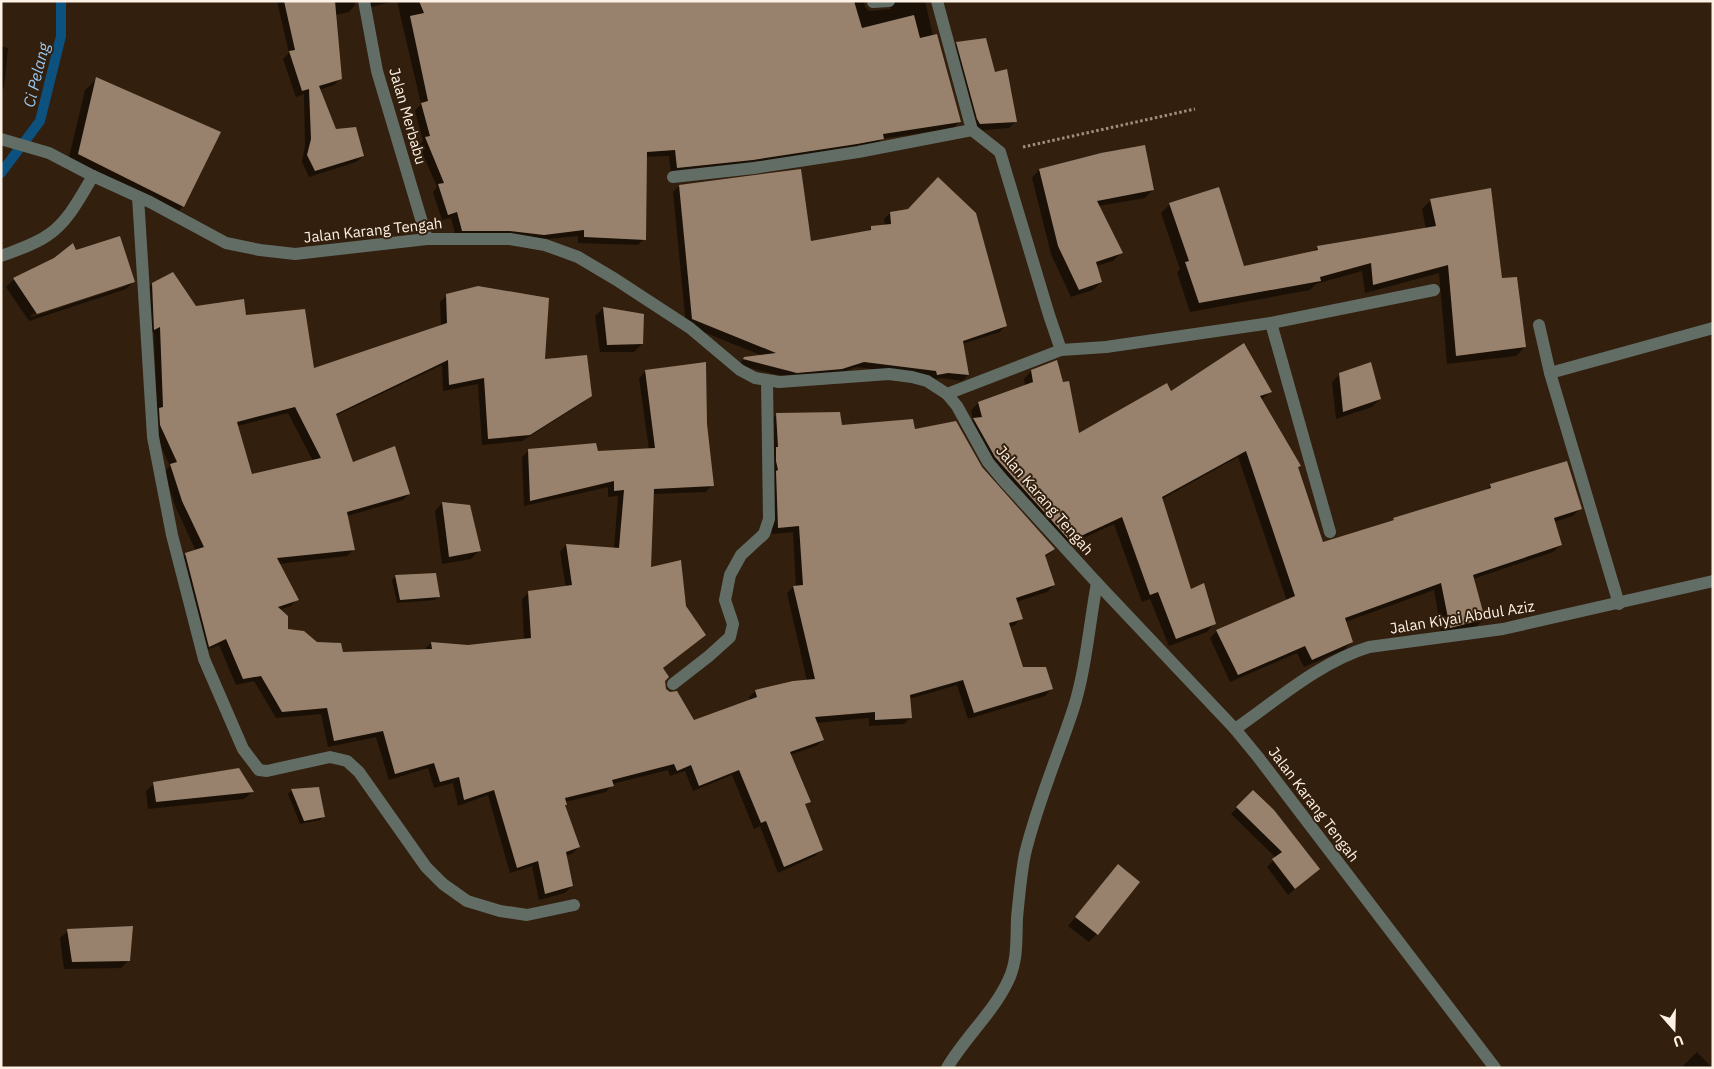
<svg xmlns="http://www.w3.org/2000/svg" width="1714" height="1069" font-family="'IBM Plex Sans',sans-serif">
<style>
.shadow{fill:#0007;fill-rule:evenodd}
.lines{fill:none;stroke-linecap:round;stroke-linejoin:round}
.stream{stroke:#0d517e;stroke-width:10}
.building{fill:#98826d;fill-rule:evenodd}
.path{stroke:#9e8e80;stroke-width:3;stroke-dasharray:2.5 2.5;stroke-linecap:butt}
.lane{stroke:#626d66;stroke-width:12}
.street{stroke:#626d66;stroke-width:12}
.labels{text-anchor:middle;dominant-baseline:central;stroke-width:4;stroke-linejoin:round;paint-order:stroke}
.street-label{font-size:15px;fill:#fdf1e5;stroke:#321f0d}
.water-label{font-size:16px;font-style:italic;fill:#97c7f0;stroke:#321f0d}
</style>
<rect width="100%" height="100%" fill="#321f0d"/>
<g class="shadow">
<path d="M277,1H355V5L349,12L335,15L340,79L334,85L319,90L335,131L363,156L356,162L309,177L302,162L305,146L304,94L296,97L283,59L289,53Z"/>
<path d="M363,1H396L366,8Z"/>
<path d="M397,1H864L865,7L869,11L891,9L888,1H925L933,36L960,121L954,128L881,139L876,145L671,174L669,156L646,157L644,239L638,245L578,243V236L537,240L456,237L451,218L442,220L433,192L437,187L419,145L423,141L415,111L421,104Z"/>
<path d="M957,43L994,74L1016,121L1009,128L973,131L950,50Z"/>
<path d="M1,46L8,48L4,88L1,91Z"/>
<path d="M97,79L183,206L172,218L67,166L85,90Z"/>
<path d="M1039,170L1153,190L1145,198L1099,206L1121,253L1113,261L1096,266L1101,282L1093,290L1071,297L1051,254L1032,178Z"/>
<path d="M679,186L810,242L867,232L872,227L885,226L884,219L890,213L1005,326L1000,332L962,344L968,375L962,381L941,378L931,380L930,377L857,367L835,375L791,378L738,365L744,359L763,356L686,325L673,192Z"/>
<path d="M1431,200L1501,279L1525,347L1516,356L1447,364L1439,273L1365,293L1362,271L1316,284L1310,290L1190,312L1177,272L1180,269L1161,213L1170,204L1243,267L1313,252L1317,248L1426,229L1422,209Z"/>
<path d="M76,251L134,281L126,289L29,321L6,287L14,279L55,259ZM126,283V286L31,317V315Z"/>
<path d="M152,284L195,308L245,317L313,370L441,326L440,302L447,295L544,360L591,395L584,402L522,441L482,445L478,384L443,391L442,365L335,416L353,463L409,494L403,500L347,516L353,550L347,556L279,564L297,599L291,606L279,610L286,630L342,653L425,649L431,643L468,646L524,640L522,599L528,593L566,588L560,552L566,545L614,549L618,496L608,497V487L524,506L522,457L529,450L597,452L649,450L639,378L646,371L706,424L712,485L706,492L653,494L650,569L685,606L704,635L662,669L665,689L694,721L750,701L749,697L756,691L807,681L787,593L793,587H796L793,532L772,534L770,421L776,415L841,426L914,430L981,468L1054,549L1045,557L1054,585L1047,592L1016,602L1021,618L1015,625L1009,627L1022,668L1051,689L1045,696L968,719L957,685L909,699L910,718L904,724L869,726V718L816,723L823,740L816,746L790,755L809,801L804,806L821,850L815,856L778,873L760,826L754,829L732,775L693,791L685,771L670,776L668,770L612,784L606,792L565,802L564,806L579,847L572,854L565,856L572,886L565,893L539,900L532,866L510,873L488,795L458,806L453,783L434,788L428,768L389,780L376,737L328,747L321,714L276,718L254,681L236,685L219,645L203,652L179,561L186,554L196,551L176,508L164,472L170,466L154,432L157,412L154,332L148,335L146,290ZM288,413L313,461L251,475L237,426Z"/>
<path d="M603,308L642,344L634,352H600L595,316Z"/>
<path d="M1031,371L1078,435L1170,393L1270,392L1261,400L1300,465L1297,468L1322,544L1391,522L1394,520L1485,491L1491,485L1581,508L1573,516L1554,522L1561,545L1553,552L1473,579L1484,619L1476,627L1442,635L1434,590L1345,622L1351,642L1344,650L1304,667L1297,653L1230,682L1210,638L1217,631L1287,601L1238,457L1162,499L1190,591L1214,624L1207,632L1169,646L1150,599L1142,602L1114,524L1062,548L966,427L973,420L971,410L978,403L1025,386L1024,379Z"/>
<path d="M1340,374L1380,399L1372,407L1336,419L1332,382Z"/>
<path d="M442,503L479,551L471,559L442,564L435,511Z"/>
<path d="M435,574L438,597L435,600L397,603L392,580L395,577Z"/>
<path d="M154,784L252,792L244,799L148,809L146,791Z"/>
<path d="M292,790L324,816L320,820L300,824L288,794Z"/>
<path d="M1253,791L1319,869L1288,895L1267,867L1276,858L1231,814Z"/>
<path d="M1118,866L1097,934L1089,942L1068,926Z"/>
<path d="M68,931L129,960L121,968L64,969L60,938Z"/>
<path d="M1697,1052L1712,1068H1681Z"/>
</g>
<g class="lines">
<path class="stream" d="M1,173L40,121L61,36V1"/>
</g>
<g class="building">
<path d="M284,1H335L342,79L319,86L336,129L356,127L364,156L315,171L307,155L311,139L309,89L302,91L289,51L295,50Z"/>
<path d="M419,1H854L862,28L914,15L920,38L937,34L961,122L883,134L884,139L857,144L753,160L677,168L675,150L647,152L646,240L584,237V230L544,235L510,231H462L457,212L448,215L438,184L444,183L425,137L430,136L421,103L428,101L410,16L424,13Z"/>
<path d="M986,38L995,72L1007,69L1017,122L980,124L977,119L956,42Z"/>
<path d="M96,77L221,132L184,207L78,154Z"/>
<path d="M1145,145L1154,190L1097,201L1123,253L1096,262L1102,282L1079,290L1058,246L1039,169L1101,153Z"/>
<path d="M801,169L811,241L871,230V226L891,224L890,212L908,209L938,177L976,213L1007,326L963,341L969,375L948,373L937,375L936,371L864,362L842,369L797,373L743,359L744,357L776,353L692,319L679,185Z"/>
<path d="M1219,187L1244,266L1318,250L1317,246L1436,226L1430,199L1491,188L1502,278L1517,277L1526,347L1456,356L1448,265L1373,285L1371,263L1320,277L1321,281L1199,303L1185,262L1189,261L1169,203Z"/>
<path d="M120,236L135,282L37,314L13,278L54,258L73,243L76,250Z"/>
<path d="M173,272L196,306L244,299L246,315L305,309L314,368L447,323L446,294L478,286L549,298L545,359L587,355L592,396L530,435L488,439L484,378L449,385L448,360L336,414L353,462L395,446L410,494L347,512L355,550L277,558L299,600L278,607L288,616V629L304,631L317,642L341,643L343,652L432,649L431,642L468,645L531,638L528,591L572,585L566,544L619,548L624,490L614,491V481L530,501L528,449L596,443L598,451L655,448L645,370L706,362L707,424L714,486L654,489L651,567L681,560L686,606L706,635L663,668L669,677L665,681L666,689L670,692L677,691L694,720L757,697L755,690L793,681L815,679L793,586L803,585L799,526L778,528L776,471L778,470L776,461V447H778L776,413L840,412L842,425L913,419L915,429L956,421L982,467L1055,549L1045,555L1055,585L1016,598L1023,619L1009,623L1023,667H1046L1053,689L974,713L963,680L910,695L912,718L875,720V712L815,717L824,740L790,752L811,802L805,804L823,850L784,867L766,821L761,823L739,770L699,786L691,765L677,771L674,764L612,780L614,786L565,798L567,805H565L580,847L566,852L573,886L545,894L538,861L517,868L494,790L464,800L459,777L440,782L434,763L395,774L383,731L334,741L327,708L282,712L261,676L243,679L226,639L209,647L185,553L204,547L182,501L170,464L177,462L160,425L159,408L163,407L160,327L154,330L152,283ZM295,407L321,458L252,474L237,422Z"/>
<path d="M603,307L644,314L643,344L607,345Z"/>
<path d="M1244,343L1272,392L1260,396L1301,466L1298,467L1323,542L1394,520L1393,518L1491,488L1490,484L1567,461L1582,509L1554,518L1562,545L1473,575L1485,619L1450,628L1441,583L1345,618L1353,642L1312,660L1305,646L1238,675L1216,630L1295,596L1246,451L1162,497L1191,589L1204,583L1216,624L1176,639L1158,592L1150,595L1122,517L1070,541L995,457L973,418L982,417L978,402L1033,382L1031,370L1057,360L1063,382L1069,381L1079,433L1167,383L1171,391Z"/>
<path d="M1371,362L1381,399L1343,412L1339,373Z"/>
<path d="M442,502L470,505L481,551L449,557Z"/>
<path d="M436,573L440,597L400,600L395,575Z"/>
<path d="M239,768L254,792L156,802L153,782Z"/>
<path d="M319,787L325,817L304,821L291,789Z"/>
<path d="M1253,790L1274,810L1320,869L1295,889L1272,859L1282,852L1236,807Z"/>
<path d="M1118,864L1140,882L1098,935L1075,917Z"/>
<path d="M133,926L130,961L72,962L67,929Z"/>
</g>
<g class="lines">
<path class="path" d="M1023,147L1195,109"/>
<path class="lane" d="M873,2L889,1"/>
<g class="street">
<path d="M364,1L377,71L427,239"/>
<path d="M937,1L972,130L1000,152L1049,315L1061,350L947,394"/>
<path d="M1,139L49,153L93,176L150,202L226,243L260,250L295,254L427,239H510L545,245L578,257L615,279L690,328L740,370L755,378L779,382L889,374L912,377L927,381L947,394L957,406L988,462L1003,480L1097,583L1235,729L1258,757L1495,1068"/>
<path d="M673,177L754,168L858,152L972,130"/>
<path d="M138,197L153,437L172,535L204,659L243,749L259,770L267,771L330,757L347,761L359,772L426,867L443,884L467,901L500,911L527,915L574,905"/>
<path d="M1,256C17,250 34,245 48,235C68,222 81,196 93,176"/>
<path d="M1539,325L1550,373L1619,604"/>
<path d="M1061,350L1106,347L1271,323"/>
<path d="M1550,373L1713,328"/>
<path d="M1330,532L1271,323L1434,290"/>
<path d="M673,684L709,656L730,637L733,624L725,600L730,575L741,555L764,534L769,519L767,381"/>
<path d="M1235,729C1277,700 1320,662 1369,647L1503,629L1713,581"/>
<path d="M947,1068C965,1037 993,1013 1008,981C1018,961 1016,940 1017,918C1019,897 1021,874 1025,854C1037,804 1057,758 1073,710C1086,670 1089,625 1097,583"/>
</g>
</g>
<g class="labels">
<g class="street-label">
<text transform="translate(408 116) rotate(74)">Jalan Merbabu</text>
<text transform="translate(373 230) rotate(-6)">Jalan Karang Tengah</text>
<text transform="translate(1045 500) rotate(49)">Jalan Karang Tengah</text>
<text transform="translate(1462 617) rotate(-9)">Jalan Kiyai Abdul Aziz</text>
<text transform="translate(1314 804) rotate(53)">Jalan Karang Tengah</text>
</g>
<g class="water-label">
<text transform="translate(36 75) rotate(-76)">Ci Pelang</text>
</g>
</g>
<rect width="1714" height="1069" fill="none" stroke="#fdf1e5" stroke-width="5"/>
<g transform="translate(1674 1029) rotate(160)" stroke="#321f0d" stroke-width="4" paint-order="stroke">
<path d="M0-4L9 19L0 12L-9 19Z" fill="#fdf1e5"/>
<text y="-8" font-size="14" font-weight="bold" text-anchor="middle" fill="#fdf1e5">U</text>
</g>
</svg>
